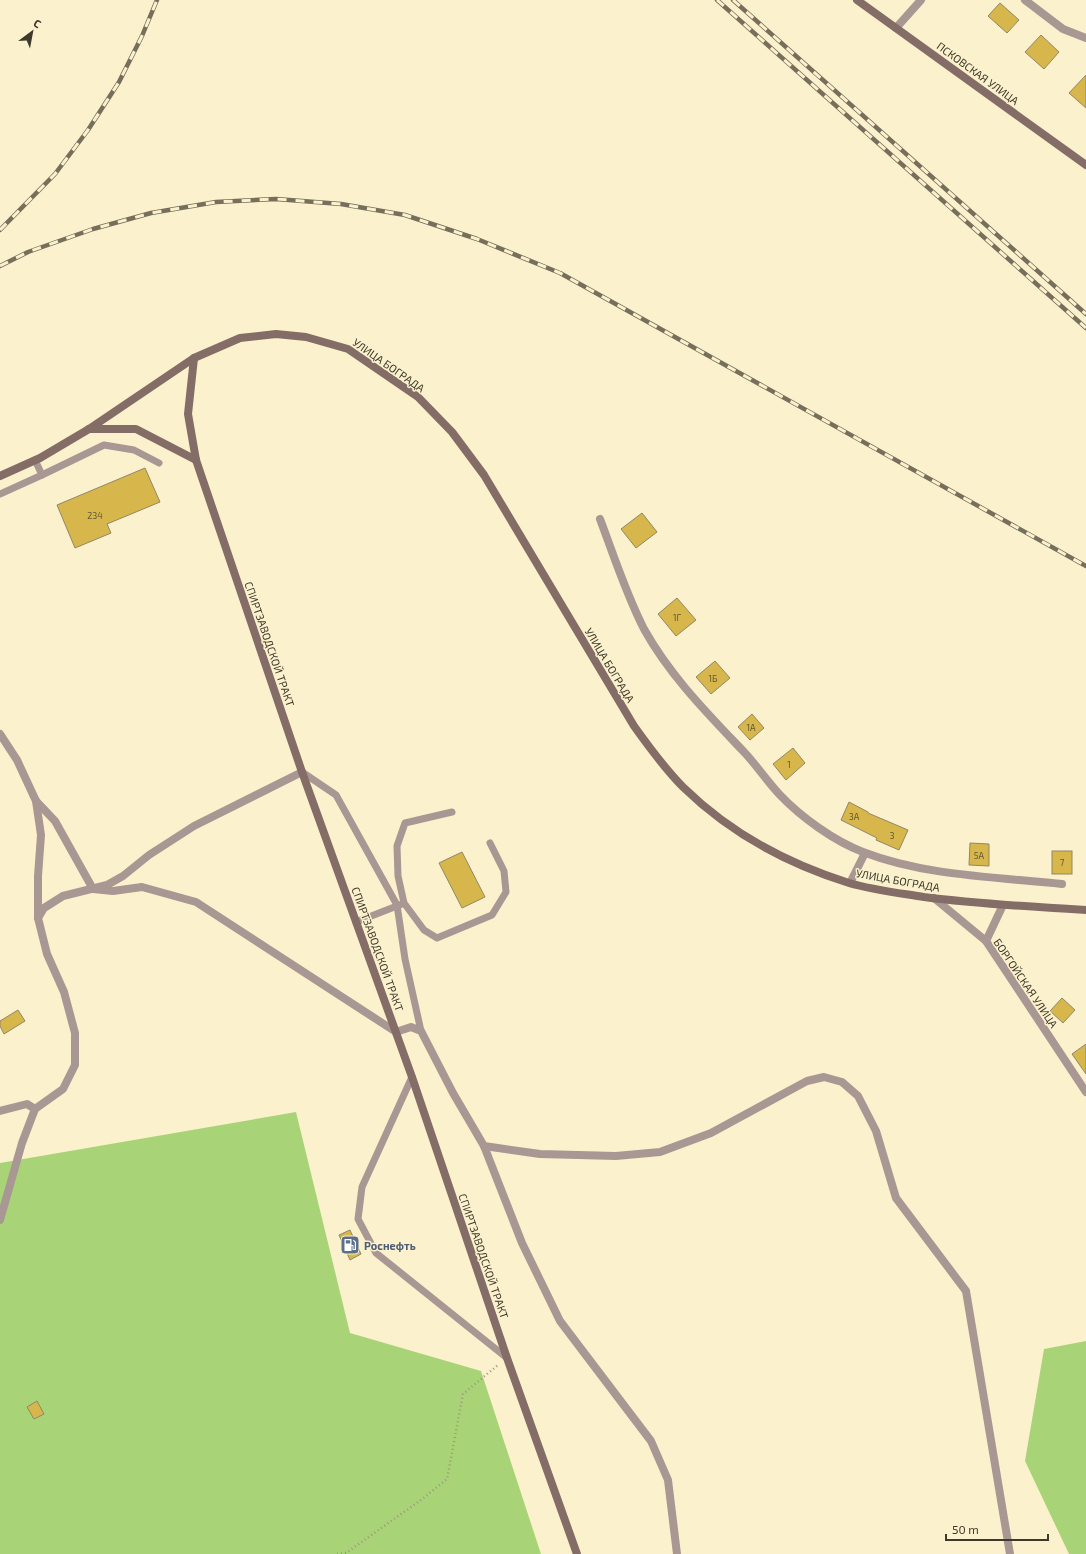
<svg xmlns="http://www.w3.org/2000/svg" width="1086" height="1554" font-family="'Exo 2',sans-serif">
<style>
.forest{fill:#a8d477}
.building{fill:#d7b74c;stroke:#918766}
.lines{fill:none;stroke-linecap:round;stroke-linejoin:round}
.path{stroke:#9f977e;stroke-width:2.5;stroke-dasharray:1 3;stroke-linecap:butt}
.lane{stroke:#a99793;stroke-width:7}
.street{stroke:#a99793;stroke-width:8}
.secondary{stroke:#856d67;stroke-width:8}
.rail-casing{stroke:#756f5b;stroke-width:4.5}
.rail{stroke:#fcf1cd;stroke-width:3;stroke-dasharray:9;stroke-linecap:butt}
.labels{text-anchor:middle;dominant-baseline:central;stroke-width:3;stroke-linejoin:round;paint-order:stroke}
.number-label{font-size:9px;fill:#645833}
.street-label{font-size:11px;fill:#3d392b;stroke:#fcf1cd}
.service-label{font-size:11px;font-weight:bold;fill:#4e5e75;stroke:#fcf1cd;text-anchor:start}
</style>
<rect width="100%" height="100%" fill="#fcf1cd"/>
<g class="forest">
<path d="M296,1112L350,1333L481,1371L541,1554H0V1163Z"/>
<path d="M1086,1341V1554H1069L1025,1461L1044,1349Z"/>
</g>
<g class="building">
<path d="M1000,3L1019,20L1007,33L988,16Z"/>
<path d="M1041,35L1059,52L1044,69L1025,52Z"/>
<path d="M1086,75V108L1069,93Z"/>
<path d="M145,468L160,502L107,524L111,533L75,548L57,505Z"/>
<path d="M642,513L657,532L636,548L621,529Z"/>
<path d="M677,598L696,620L676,636L658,614Z"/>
<path d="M715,661L730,678L711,694L696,677Z"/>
<path d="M752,714L764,728L750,740L738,727Z"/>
<path d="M793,748L805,763L786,780L773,764Z"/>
<path d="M849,802L868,812V813L908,830L899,850L876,840L877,838L841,820Z"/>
<path d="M970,843L989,844V866L969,865Z"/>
<rect x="1052" y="851" width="20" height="23"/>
<path d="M462,852L485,897L462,908L439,863Z"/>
<path d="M1062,998L1075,1010L1063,1023L1050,1011Z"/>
<path d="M18,1010L25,1021L4,1034L0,1026V1021Z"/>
<path d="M1086,1044V1074L1072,1054Z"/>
<path d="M350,1230L361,1254L350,1260L339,1235Z"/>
<path d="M37,1401L44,1414L34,1419L27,1407Z"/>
</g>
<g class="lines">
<path class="path" d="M337,1554L346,1553L421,1500L447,1479L463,1394L498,1365"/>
<g class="lane">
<path d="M35,460L42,475"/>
<path d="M0,494L42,475L104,445L134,450L159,463"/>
<path d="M302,772L336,795L397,905L405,959L421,1031"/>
<path d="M452,812L405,823L397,846L398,876L404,903L424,930L437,938L492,915L506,892L504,871L490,843"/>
<path d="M356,922L402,904"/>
<path d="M412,1077L362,1187L358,1219L376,1253L507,1358"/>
</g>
<g class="street">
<path d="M1025,0L1063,29L1086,38"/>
<path d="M896,28L921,0"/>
<path d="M600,519C614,556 626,594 644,629C670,676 708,714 745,753C757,766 767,781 780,795C801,817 834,841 863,852C925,876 996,877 1062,884"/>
<path d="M0,734L17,760L36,801L55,821L93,889L113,891L142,887L196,902L396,1032L411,1027L421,1031L453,1093L484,1146L540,1154L616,1156L660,1152L711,1133L807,1081L824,1077L842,1082L858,1096L876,1131L896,1198L966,1291L1010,1554"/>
<path d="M850,883L865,853"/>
<path d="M934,898L986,941L1086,1092"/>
<path d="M38,918L44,908L63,896L107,885L123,876L149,855L194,826L302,772"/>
<path d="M986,941L1003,905"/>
<path d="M0,1111L27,1104L35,1109"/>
<path d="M484,1146L522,1243L560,1321L651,1441L668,1480L677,1554"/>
<path d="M0,1220L22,1143L35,1109L63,1089L75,1065V1033L64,992L47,954L38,918V876L41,835L36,801"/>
</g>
<g class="secondary">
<path d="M857,0L1086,165"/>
<path d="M194,358L188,414L196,460L302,772L412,1077L507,1358L577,1554"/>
<path d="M89,429H136L196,460"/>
<path d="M0,476L40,458L89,429L194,358L240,338L276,334L306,337L348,349L418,397L452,432L484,475L634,726C649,747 665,769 683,787C729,832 788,864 849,883C873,890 899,893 924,897C978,904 1032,907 1086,910"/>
</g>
<defs>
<g id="rail">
<path d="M717,0L1086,328"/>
<path d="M733,0L1086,314"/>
<path d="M0,230L55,174L88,130L119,82L142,36L157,0"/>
<path d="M0,266L28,252L93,229L151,213L216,202L276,199L341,204L405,215L477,239L560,273L1086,566"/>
</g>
</defs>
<use href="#rail" class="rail-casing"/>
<use href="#rail" class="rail"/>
</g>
<defs>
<symbol id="fuel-square" viewBox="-11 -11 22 22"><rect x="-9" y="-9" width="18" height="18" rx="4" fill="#5c6f8a" stroke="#fcf1cd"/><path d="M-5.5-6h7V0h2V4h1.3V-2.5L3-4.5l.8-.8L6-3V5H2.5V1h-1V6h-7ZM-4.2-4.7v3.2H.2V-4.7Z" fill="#fff"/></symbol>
</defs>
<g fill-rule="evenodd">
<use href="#fuel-square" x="339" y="1234" width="22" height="22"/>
</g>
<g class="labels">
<g class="number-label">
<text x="95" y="515">234</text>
<text x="677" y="617">1Г</text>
<text x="713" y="678">1Б</text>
<text x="751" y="727">1А</text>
<text x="789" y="764">1</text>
<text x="854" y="816">3А</text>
<text x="892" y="835">3</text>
<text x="979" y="855">5А</text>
<text x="1062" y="862">7</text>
</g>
<g class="street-label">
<text transform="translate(978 73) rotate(36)">ПСКОВСКАЯ УЛИЦА</text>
<text transform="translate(389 365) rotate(35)">УЛИЦА БОГРАДА</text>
<text transform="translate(270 644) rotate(71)">СПИРТЗАВОДСКОЙ ТРАКТ</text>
<text transform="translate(610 665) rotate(59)">УЛИЦА БОГРАДА</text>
<text transform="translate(898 880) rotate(10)">УЛИЦА БОГРАДА</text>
<text transform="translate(378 949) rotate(70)">СПИРТЗАВОДСКОЙ ТРАКТ</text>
<text transform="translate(1026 983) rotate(56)">БОРГОЙСКАЯ УЛИЦА</text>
<text transform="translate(484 1256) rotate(71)">СПИРТЗАВОДСКОЙ ТРАКТ</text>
</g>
<g class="service-label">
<text x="364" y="1245">Роснефть</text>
</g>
</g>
<g transform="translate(32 32) rotate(32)" stroke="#fcf1cd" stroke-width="3" paint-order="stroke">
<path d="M0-3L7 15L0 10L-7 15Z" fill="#3d392b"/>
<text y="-6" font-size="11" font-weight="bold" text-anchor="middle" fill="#3d392b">С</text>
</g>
<path d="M946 1534v6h102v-6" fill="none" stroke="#3d392b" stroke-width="2"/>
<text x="952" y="1534" font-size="12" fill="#3d392b" stroke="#fcf1cd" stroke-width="3" paint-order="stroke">50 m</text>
</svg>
